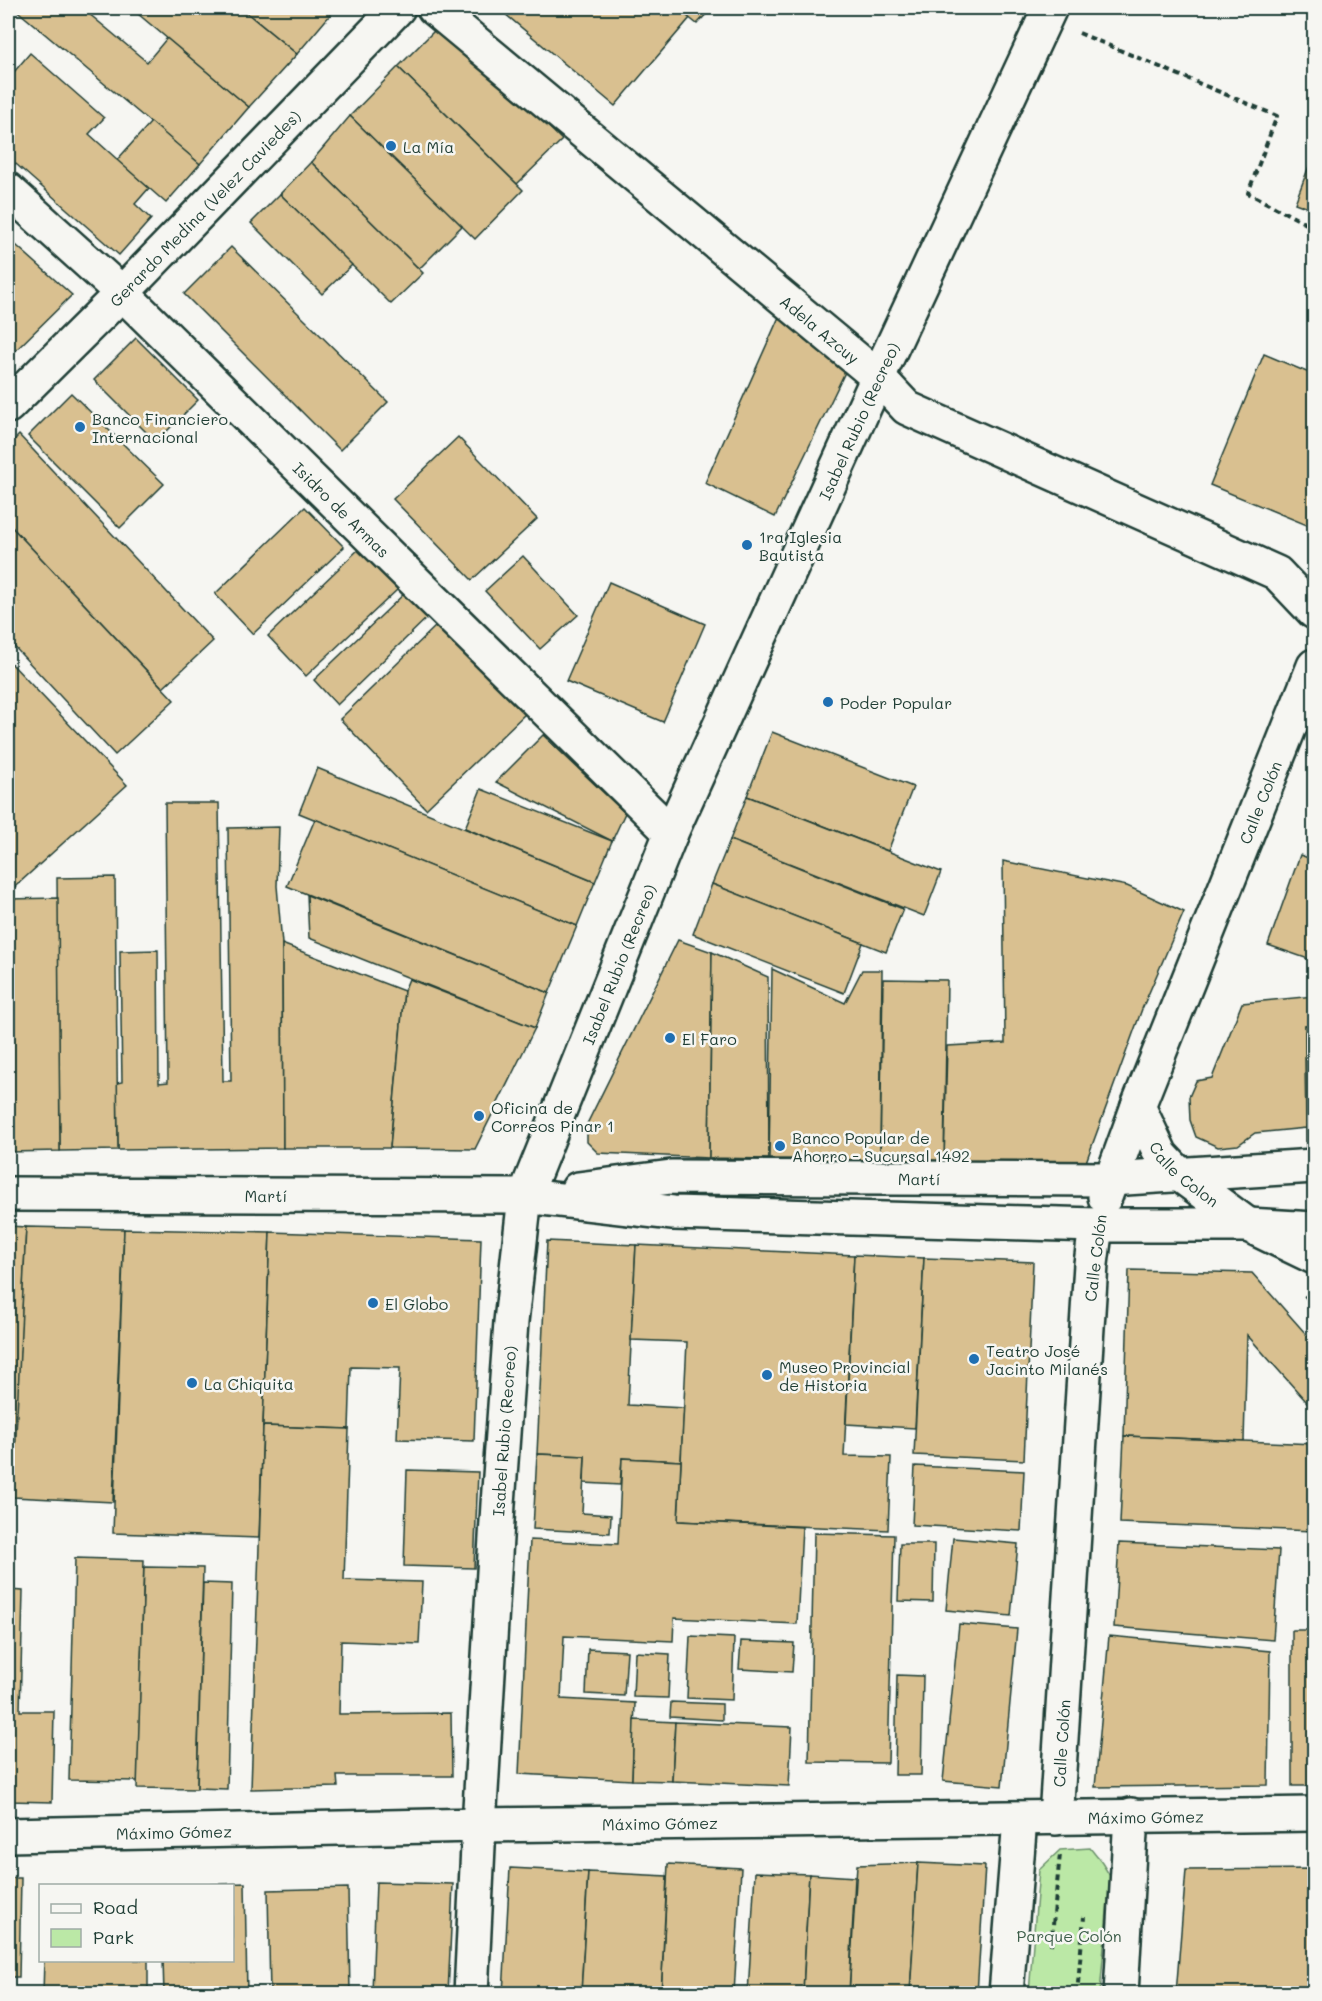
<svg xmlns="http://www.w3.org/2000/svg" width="1322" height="2001" font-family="Mali,sans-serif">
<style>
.green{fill:#bbe8a6;stroke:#6d926d;stroke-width:1.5}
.building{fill:#d9c090;stroke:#1f3d34;stroke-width:1.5}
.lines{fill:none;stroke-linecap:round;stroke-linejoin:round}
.street-casing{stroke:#1f3d34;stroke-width:38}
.secondary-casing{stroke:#1f3d34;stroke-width:38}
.primary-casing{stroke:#1f3d34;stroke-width:38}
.path{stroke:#1f3d34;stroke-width:4;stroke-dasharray:6 4.5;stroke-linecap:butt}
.street{stroke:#f6f6f2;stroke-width:33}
.secondary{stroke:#f6f6f2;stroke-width:33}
.primary{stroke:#f6f6f2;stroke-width:33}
.poi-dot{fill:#1f6fb2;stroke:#f6f6f2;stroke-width:2}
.labels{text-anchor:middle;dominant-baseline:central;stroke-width:5;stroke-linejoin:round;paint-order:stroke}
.poi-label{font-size:16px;fill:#1f3d34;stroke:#f6f6f2;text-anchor:start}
.street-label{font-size:16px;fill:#1f3d34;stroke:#f6f6f2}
.park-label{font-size:16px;fill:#3e5f4b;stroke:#f6f6f2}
</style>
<rect width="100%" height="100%" fill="#f6f6f2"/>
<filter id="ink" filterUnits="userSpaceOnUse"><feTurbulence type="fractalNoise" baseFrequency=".0167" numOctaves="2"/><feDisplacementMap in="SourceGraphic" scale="12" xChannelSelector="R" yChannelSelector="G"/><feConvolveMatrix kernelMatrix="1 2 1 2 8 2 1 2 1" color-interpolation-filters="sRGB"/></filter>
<g filter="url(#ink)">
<path class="green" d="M1090,1848L1102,1863L1110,1876L1100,1993H1029L1039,1870L1060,1850Z"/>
<g class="building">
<path d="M14,8H82L147,62L167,38L249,107L200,164Z"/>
<path d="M131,8H241L297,54L249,107Z"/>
<path d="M241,8H336L297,54Z"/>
<path d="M498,8H677L690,18L615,106Z"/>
<path d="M677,8H712L697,24Z"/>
<path d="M442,23L562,140L517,184L398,67Z"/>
<path d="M30,53L104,118L89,134L149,188L135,204L151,219L119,255L8,157V79Z"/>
<path d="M398,67L523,190L475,239L350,116Z"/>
<path d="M350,116L462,226L419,269L311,162Z"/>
<path d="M151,122L200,164L166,203L117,160Z"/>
<path d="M1314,153V210L1295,203Z"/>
<path d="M311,162L423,273L391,304L280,194Z"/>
<path d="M280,194L352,265L322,294L251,223Z"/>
<path d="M8,238L72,295L8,358Z"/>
<path d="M231,247L388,402L340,450L184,294Z"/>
<path d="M779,317L847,368L775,517L705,483Z"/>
<path d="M136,338L198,400L156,442L94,380Z"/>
<path d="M1264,354L1314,375V528L1210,485Z"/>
<path d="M71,393L164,484L120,528L28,436Z"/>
<path d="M19,435L213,641L163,688L8,523V446Z"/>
<path d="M458,437L537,519L472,580L393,499Z"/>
<path d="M305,507L344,547L253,634L215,594Z"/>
<path d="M8,523L174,700L115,755L8,640Z"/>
<path d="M360,548L398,589L306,676L268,636Z"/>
<path d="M523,556L578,615L540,649L485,591Z"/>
<path d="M609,582L705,624L663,722L566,681Z"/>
<path d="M407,591L430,615L337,705L314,680Z"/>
<path d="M438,624L525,714L426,809L340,719Z"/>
<path d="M8,660L127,785L8,893Z"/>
<path d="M772,732L913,787L888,851L747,796Z"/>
<path d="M543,735L625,813L612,841L496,782Z"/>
<path d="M317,768L595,882L577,926L299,813Z"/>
<path d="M481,789L612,841L595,882L465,828Z"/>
<path d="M747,796L941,872L924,916L730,840Z"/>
<path d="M165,803H219L223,1081H231L228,828L279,827L277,886L282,944L283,1148L118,1150L117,1083L122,1082L120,951L158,950L159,1083L168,1082Z"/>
<path d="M315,819L577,926L549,993L287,886Z"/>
<path d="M730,840L903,909L886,952L712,884Z"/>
<path d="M1300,855L1314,860V961L1268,945Z"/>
<path d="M1003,861L1127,886L1184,912L1142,1009L1086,1162L944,1161L947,1046L1005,1043Z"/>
<path d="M115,877L118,1150L60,1151L57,878Z"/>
<path d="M712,884L863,943L844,993L693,934Z"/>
<path d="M307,895L549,993L535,1028L309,938Z"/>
<path d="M58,898L60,1151L8,1152V899Z"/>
<path d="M678,940L712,952L709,1158L598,1153L587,1142V1124Z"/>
<path d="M282,944L404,991L390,1148H283Z"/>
<path d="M712,952L768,977L769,1159L709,1158Z"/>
<path d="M772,969L845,1003L862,970H882L880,1160L769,1159Z"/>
<path d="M409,979L535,1028L475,1149L390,1148L404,991Z"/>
<path d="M883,979L947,980L944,1161L880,1160Z"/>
<path d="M1314,996V1025H1305L1306,1128L1255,1133L1238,1145L1218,1147L1196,1137L1190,1120L1189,1097L1196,1081L1212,1078L1242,1003Z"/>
<path d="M1305,1025H1314V1147H1306Z"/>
<path d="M8,1226L26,1227L16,1455L8,1454Z"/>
<path d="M26,1227L124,1229L113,1502L13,1497Z"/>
<path d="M124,1229L270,1232L259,1538L113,1533Z"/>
<path d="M270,1232L481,1239L474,1441L397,1439L400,1368L351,1367L349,1429L263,1426Z"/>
<path d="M547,1241L636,1245L628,1405L684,1408L681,1461L622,1458L620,1485L584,1483L585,1456L537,1454Z"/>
<path d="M636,1245L854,1255L844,1456L891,1457L888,1530L678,1521L687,1342L631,1340Z"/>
<path d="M854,1255L924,1258L915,1428L846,1424Z"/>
<path d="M924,1258L1033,1262L1024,1460L914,1455Z"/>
<path d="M1129,1270L1252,1273L1314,1343V1410L1247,1335L1244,1441L1124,1436Z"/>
<path d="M263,1426L349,1429L344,1580L422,1582L419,1644L341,1641L339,1714L451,1713L452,1776H337L338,1787L251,1789Z"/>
<path d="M1124,1436L1314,1444V1531L1120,1523Z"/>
<path d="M537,1454L585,1456L582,1513L611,1515L610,1533L533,1529Z"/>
<path d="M622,1458L681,1461L678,1521L802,1527L797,1624L674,1618L673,1641L564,1636L561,1699L635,1703L632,1780L519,1774L530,1540L618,1544Z"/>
<path d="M915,1466L1024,1471L1021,1531L912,1525Z"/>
<path d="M407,1470L478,1472L474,1568L404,1566Z"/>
<path d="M814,1533L894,1535L888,1763L809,1762Z"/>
<path d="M953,1538L1018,1544L1011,1616L946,1610Z"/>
<path d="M1119,1543L1279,1550L1273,1640L1114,1627Z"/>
<path d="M900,1544H934L933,1602L898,1601Z"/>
<path d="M75,1558L144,1560L138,1781L69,1780Z"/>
<path d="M144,1567L203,1568L197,1789L137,1788Z"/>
<path d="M203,1583L232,1584L227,1789L197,1788Z"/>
<path d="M8,1590L23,1591L20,1711H54L52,1802L8,1801Z"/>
<path d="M959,1624L1017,1629L1002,1786L943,1781Z"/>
<rect x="1292" y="1630" width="22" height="156"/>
<path d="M690,1636L734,1638L732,1700L687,1698Z"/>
<path d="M1109,1636L1270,1651L1268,1785L1095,1787Z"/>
<path d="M741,1641L794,1643L792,1672L739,1669Z"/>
<path d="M588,1649L627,1651L624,1696L586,1694Z"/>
<path d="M635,1652L670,1654L668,1698L633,1697Z"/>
<path d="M897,1675L923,1676L921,1775H895Z"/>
<path d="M671,1702L722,1704V1720L670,1717Z"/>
<path d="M634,1720L675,1722L672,1781L632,1780Z"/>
<path d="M675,1722L792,1727L789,1786L672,1781Z"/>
<path d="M918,1863L910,1994H849L857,1865Z"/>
<path d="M918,1863L985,1866L977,1994H910Z"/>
<path d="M668,1864L741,1868L734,1994H661Z"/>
<path d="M510,1868L588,1872L581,1994H503Z"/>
<path d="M1314,1869V1994H1176L1186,1870Z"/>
<path d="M588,1872L667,1876L661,1994H581Z"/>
<path d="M755,1872L809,1874L803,1994H748Z"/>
<path d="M809,1874L855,1877L849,1994H803Z"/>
<path d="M8,1878H21L19,1977H8Z"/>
<path d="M376,1882L453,1884L448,1994H372Z"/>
<path d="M245,1883L247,1994H164L163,1960H232V1886H168Z"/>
<path d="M348,1888L350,1994H270L268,1890Z"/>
<path d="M44,1960H148V1994H43Z"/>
</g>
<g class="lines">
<defs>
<g id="street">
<path id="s1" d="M434,8L878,377L907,408L1277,573L1314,612"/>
<path d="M1006,1994L1020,1819"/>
<path d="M1121,1994L1131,1815"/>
</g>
<g id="secondary">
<path id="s2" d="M8,190L122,293L671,833"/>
<path id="s3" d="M8,406L122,293L398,8"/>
<path d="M1248,1225L1314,1257"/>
<path id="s4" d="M1056,1818L1091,1264L1096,1225"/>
<path id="s5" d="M8,1835L479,1825L1314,1814"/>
</g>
<g id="primary">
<path id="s6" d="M1138,1106L1161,1155L1180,1175L1248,1225"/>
<path id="s7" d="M578,1189L671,1177L1110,1179L1314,1166"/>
<path id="s8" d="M8,1194L525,1196L673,1213L1096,1225H1248L1314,1229"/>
<path id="s9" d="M1105,1197L1138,1106L1314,666"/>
<path id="s10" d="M471,1994L479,1825L498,1504L511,1322L525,1196L671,833L878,377L1050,8"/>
</g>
</defs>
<use href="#street" class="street-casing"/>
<use href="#secondary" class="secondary-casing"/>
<use href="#primary" class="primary-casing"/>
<g class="path">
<path d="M1079,33L1277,116L1248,193L1314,228"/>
<path d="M1305,1295L1314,1307"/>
<path d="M1051,1945L1060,1854"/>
<path d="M1077,1994L1084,1917"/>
</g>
<use href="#street" class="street"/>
<use href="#secondary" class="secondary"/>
<use href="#primary" class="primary"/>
</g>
</g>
<g class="poi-dot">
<circle cx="391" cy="146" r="6"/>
<circle cx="80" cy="427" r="6"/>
<circle cx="747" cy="545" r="6"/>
<circle cx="828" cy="702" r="6"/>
<circle cx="670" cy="1038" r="6"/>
<circle cx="479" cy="1116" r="6"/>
<circle cx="780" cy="1146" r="6"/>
<circle cx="373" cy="1303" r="6"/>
<circle cx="974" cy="1359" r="6"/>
<circle cx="767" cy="1375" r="6"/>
<circle cx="192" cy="1383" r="6"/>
</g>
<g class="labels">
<g class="poi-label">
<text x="403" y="146">La Mía</text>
<text x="92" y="418">Banco Financiero<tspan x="92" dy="18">Internacional</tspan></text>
<text x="759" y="536">1ra Iglesia<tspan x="759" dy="18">Bautista</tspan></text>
<text x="840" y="702">Poder Popular</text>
<text x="682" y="1038">El Faro</text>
<text x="491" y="1107">Oficina de<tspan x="491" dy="18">Correos Pinar 1</tspan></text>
<text x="792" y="1137">Banco Popular de<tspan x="792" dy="18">Ahorro - Sucursal 1492</tspan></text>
<text x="385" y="1303">El Globo</text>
<text x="986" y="1350">Teatro José<tspan x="986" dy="18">Jacinto Milanés</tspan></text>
<text x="779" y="1366">Museo Provincial<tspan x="779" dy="18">de Historia</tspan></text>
<text x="204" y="1383">La Chiquita</text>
</g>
<g class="street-label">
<text stroke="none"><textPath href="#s3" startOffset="279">Gerardo Medina (Velez Caviedes)</textPath></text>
<text stroke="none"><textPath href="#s1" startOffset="502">Adela Azcuy</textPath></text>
<text stroke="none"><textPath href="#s10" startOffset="1644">Isabel Rubio (Recreo)</textPath></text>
<text stroke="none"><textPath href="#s2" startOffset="462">Isidro de Armas</textPath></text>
<text stroke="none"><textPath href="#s9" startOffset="424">Calle Colón</textPath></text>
<text stroke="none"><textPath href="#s10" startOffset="1050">Isabel Rubio (Recreo)</textPath></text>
<text stroke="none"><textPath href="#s6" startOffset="84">Calle Colon</textPath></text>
<text stroke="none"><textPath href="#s7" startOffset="342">Martí</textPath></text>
<text stroke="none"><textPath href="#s8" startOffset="258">Martí</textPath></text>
<text transform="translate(1095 1258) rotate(-83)">Calle Colón</text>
<text stroke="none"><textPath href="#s10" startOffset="564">Isabel Rubio (Recreo)</textPath></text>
<text stroke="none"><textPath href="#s4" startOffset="75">Calle Colón</textPath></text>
<text stroke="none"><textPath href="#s5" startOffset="1138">Máximo Gómez</textPath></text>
<text stroke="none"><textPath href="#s5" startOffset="652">Máximo Gómez</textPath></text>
<text stroke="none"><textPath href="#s5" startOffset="166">Máximo Gómez</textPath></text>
</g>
<g class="park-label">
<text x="1069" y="1935">Parque Colón</text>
</g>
</g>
<rect width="1322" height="2001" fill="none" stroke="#f6f6f2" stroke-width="30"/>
<rect x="15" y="15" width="1292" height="1971" fill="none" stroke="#1f3d34" stroke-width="2" filter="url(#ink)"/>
<rect x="39" y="1884" width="195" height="78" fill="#f6f6f2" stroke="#a0aca6" stroke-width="1.5"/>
<rect x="51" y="1904" width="30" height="9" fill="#f6f6f2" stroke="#a0aca6" stroke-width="1.5"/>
<text x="93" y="1914" font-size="18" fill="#1f3d34">Road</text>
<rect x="51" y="1929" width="30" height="18" fill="#bbe8a6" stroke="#a0aca6" stroke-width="1.5"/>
<text x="93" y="1944" font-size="18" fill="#1f3d34">Park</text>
</svg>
